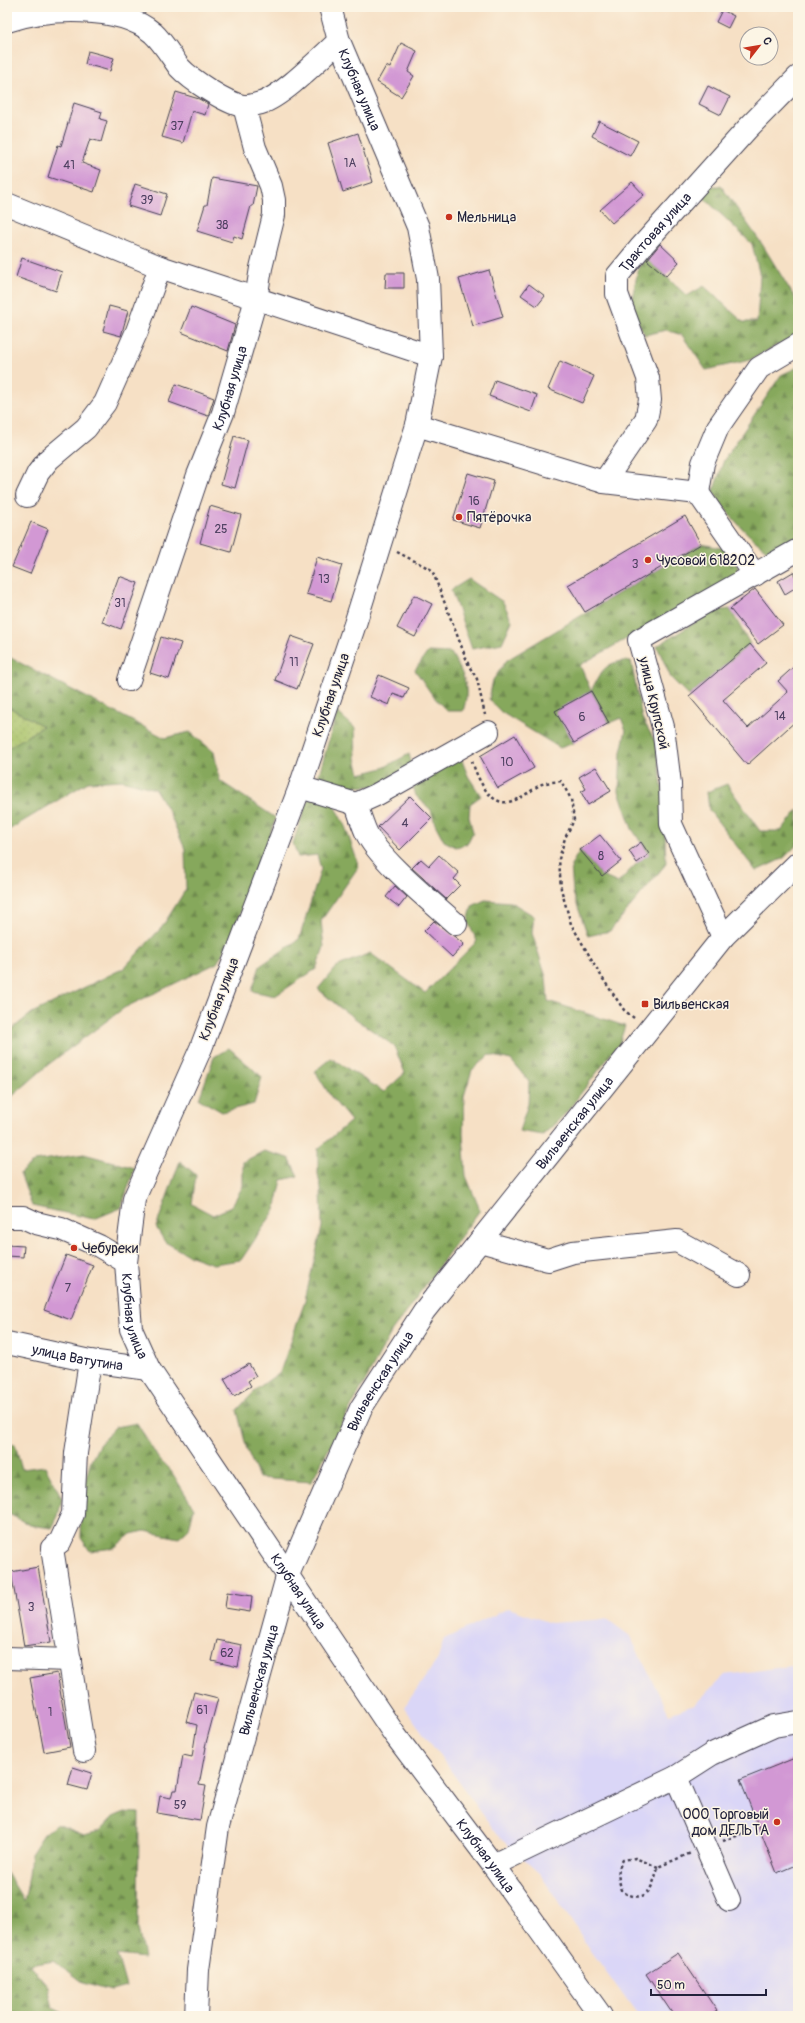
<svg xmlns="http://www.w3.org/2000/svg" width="805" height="2023" font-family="Pangolin,sans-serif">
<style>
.built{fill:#dad6f7}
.grass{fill:url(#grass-dots);stroke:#657252}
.forest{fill:url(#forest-firs);stroke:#54654c}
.building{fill:#d298d4}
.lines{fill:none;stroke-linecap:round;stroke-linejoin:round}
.minor-casing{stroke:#423e50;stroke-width:24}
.major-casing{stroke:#423e50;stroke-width:24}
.path{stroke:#423e50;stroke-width:2.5;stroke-dasharray:3 3;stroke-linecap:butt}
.minor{stroke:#fff;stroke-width:22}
.major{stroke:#fff;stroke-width:22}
.poi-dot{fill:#c8321e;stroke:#fcf5e5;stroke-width:1.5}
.labels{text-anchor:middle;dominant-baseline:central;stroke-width:3;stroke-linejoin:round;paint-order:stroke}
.number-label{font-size:12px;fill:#4e4061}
.street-label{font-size:14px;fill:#22223b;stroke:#fcf5e5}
.poi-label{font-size:14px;fill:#22223b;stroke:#fcf5e5;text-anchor:start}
</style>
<defs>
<pattern id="grass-dots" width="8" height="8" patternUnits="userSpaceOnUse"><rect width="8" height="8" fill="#a8c268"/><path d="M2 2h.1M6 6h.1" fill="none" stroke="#90a65b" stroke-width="1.8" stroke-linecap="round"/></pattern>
<pattern id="forest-firs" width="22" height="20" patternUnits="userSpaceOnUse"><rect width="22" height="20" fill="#86a85c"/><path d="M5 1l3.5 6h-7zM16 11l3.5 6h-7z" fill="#6d884d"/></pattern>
</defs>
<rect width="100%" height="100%" fill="#fcf5e5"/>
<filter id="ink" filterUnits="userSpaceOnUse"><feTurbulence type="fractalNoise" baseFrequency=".025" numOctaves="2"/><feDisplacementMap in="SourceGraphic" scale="8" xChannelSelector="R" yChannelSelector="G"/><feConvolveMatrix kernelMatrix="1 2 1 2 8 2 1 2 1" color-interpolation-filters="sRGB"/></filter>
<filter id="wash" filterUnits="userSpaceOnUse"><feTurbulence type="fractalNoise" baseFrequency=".012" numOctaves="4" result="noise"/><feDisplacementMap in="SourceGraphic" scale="16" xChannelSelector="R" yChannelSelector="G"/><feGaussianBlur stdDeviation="0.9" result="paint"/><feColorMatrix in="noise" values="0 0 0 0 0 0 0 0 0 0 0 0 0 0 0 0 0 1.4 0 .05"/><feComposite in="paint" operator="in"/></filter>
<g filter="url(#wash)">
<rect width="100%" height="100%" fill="#f6e0c5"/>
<path class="built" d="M509,1608L550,1623L607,1619L630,1636L669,1714L694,1705L725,1675L798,1665V2016H638L592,1952L540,1874L500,1838L404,1707L438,1659L444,1639Z"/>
<path class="grass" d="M7,706L43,726L7,749Z"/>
<g class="forest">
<path d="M708,186H721L762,244L798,303V334L750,360L706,370L682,335L666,330L645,335L630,307L639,266L646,258L687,296L704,286L743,322H757L760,276L752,244L701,195Z"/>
<path d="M798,367V538L772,554C747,536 730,517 713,492L724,460L781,375Z"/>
<path d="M701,544L727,549L738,567L736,577L580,665L591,691C601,671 606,660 631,661L642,718L656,743L664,800L666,864L610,931L588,936L573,893L571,865L580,850L602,876L618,883L637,863L649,854L632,829L619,791L621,752L626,730L621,718L609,723L591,691L556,711L574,743L560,748L501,712L489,699L493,680L507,660Z"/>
<path d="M469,579L503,602L512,621L502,643L472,649L451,590Z"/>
<path d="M730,609L750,644L689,696L671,678L657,646L714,611Z"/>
<path d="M428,652L451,653C463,673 471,687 463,711H447L433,696L415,670Z"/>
<path d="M7,656L165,738L190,732L214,752L220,781L276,818L231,939L217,963L124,1008L49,1064L7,1101V1033L32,1013L124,968L162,927L186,889L185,849L169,812L155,789L122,780L88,782L7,831V749L43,726L7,706Z"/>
<path d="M337,712L355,728L356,758L360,774L383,768L409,754L413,769L379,786L339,787L318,778Z"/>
<path d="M461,758L468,776L481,796L470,804L469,817L473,832L467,844L456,847L444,841L435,824L431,810L416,796L412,782Z"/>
<path d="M727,784L760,831H781L798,810V844L784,858L756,871L709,810L707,792Z"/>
<path d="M309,797L333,803L345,826L359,866L321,921L324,947L316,969L275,996L252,991L260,966L299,939L321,869L317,855L298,857L293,843Z"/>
<path d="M485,900L511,902L534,916L532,933L546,977L548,1001L625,1026L619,1044L565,1114L543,1135L519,1131L528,1104L529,1082L511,1060L489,1055L472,1070L464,1096L463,1134L466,1176L480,1210L392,1331L311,1482L259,1478L247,1450L237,1410L258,1388L280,1372L304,1304L322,1227L321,1189L318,1175V1149L351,1121L331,1097L315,1071L331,1058L384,1092L405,1073L394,1046L339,1007L318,989L336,967L370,953L425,993L477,941L468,922L472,906Z"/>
<path d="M229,1048L262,1077L254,1104L222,1112L199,1099L214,1057Z"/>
<path d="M264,1151L289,1158L298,1176L282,1180L275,1210L241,1260L213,1264L188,1255L165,1242L156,1227L180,1161L196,1175L192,1204L213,1215L231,1207L243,1186V1162Z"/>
<path d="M84,1154L135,1168L121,1208L94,1219L32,1206L20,1173L35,1161Z"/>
<path d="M137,1423L158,1458L171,1471L194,1508L189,1529L179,1538L145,1531L131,1534L114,1548L90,1551L81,1538L82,1494L90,1463L99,1445L115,1427Z"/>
<path d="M15,1444L22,1469L45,1466L62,1498L58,1516L52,1528L30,1525L7,1513V1445Z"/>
<path d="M125,1812L139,1813L138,1928L144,1958L117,1955L126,1987L111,1991L83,1983L54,1961L30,1965L48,1986L53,2008L69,2016H7V1873L24,1901L29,1876L31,1854L44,1834L57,1824L84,1835L100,1831L113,1817Z"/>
</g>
<g id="blocks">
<g class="building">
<path d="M722,10L734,16L728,28L716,22Z"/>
<path d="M401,43L417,51L408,72L414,76L401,97L377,82L386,66L390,68Z"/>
<path d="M88,51L114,58L110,71L85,64Z"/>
<path d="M708,86L730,97L721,115L699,104Z"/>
<path d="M176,92L199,99L208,104L205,115L192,111L183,143L162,137Z"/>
<path d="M74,103L102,112L100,119L107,121L101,142L90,139L82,163L101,170L94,192L48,177L58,145L61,146Z"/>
<path d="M599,121L638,141L630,156L592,136Z"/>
<path d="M358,133L373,182L343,192L328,143Z"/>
<path d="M212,178L257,186L253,206H251L242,239L234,236L232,242L197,231L205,205H207Z"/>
<path d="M632,182L644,195L612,223L600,210Z"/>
<path d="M135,184L167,194L160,216L128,206Z"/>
<path d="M660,244L679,262L666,276L647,260Z"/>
<path d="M22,258L62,272L56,291L16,277Z"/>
<path d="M489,270L503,317L473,326L459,279Z"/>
<path d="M386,273H404V288H385Z"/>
<path d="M529,284L545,296L537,306L521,295Z"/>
<path d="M109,306L128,311L121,336L103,331Z"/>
<path d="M191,307L235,325L228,351L181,332Z"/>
<path d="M560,361L594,376L582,403L548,389Z"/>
<path d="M495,380L537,395L531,412L489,396Z"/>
<path d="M176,384L214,398L208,416L169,402Z"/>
<path d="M234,436L248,440L235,488L221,484Z"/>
<path d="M468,473L494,481L480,528L453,520Z"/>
<path d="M210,506L241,515L231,552L200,543Z"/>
<path d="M685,516L701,544L585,612L568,585Z"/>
<path d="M31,522L48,529L30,574L12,567Z"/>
<path d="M317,557L342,565L331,601L306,594Z"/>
<path d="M793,572L798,582V586L785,594L778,581Z"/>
<path d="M119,576L138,583L121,629L102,622Z"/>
<path d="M755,589L783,625L758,644L730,609Z"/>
<path d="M414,595L432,604L415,637L397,628Z"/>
<path d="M291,636L314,644L297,689L275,680Z"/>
<path d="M161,637L181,643L169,679L150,673Z"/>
<path d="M750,644L766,663L723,700L748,728L788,692L778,681L798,663V719L747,765L689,696Z"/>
<path d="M379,675L409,688L404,698L393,694L389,705L370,697Z"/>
<path d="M591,691L609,723L574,743L555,711Z"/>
<path d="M515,735L534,768L498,788L480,756Z"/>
<path d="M596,767L611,791L588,805L581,792L586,789L579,777Z"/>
<path d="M410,796L432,818L400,850L378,827Z"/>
<path d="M600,835L621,861L602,876L580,850Z"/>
<path d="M641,842L649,854L637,863L629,851Z"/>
<path d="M439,855L459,873L454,879L460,885L446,899L412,868L421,859L429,866Z"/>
<path d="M395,886L407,897L399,907L386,897Z"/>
<path d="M434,921L464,944L452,957L424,931Z"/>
<path d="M7,1245L24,1246L23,1257L7,1256Z"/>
<path d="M66,1255L93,1265L71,1320L44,1310Z"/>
<path d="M249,1364L256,1376L248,1381L251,1386L234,1396L224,1379Z"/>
<path d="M38,1567L51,1642L24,1646L11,1572Z"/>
<path d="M227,1592L252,1596L250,1612L225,1608Z"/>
<path d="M217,1640L242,1645L238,1667L212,1661Z"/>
<path d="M57,1673L70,1747L44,1752L30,1678Z"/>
<path d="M194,1692L218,1698L205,1747H206L199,1785L206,1786L200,1820L157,1813L160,1796L171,1798L173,1790H177L183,1755L192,1757L197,1725L186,1722Z"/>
<path d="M795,1758L798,1765V1864L777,1873L740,1780Z"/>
<path d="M73,1767L92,1773L87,1790L68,1785Z"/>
<path d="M678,1953L717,2011L710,2016H674L646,1974Z"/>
</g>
</g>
</g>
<g filter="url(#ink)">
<use href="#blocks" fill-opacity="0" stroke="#423e50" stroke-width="1"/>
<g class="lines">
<defs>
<g id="minor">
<path d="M7,21C46,8 119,4 153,33C163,42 171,56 179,67C191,80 226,103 243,106C248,107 257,104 261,103C283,96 320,58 339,41"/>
<path d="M7,204L160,267L431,356"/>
<path d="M417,425L604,482L698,493L755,575"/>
<path id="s1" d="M604,482L646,420L650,400L648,378L617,294V276L641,247L748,128L798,77"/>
<path d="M698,493L703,463L718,427L759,368L798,345"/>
<path d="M27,496L38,473L49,459L86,428L105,403L137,331L160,267"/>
<path id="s2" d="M129,680L198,475L223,413L256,299L261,268L274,215V200L271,186L255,148L244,106"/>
<path d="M300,787L356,804L376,795L488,732"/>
<path d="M356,804C359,813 362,823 366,832C379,860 432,902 456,924"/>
<path d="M723,937L671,824L670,784L663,727L639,640L798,550"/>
<path d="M7,1217H23L36,1223L61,1229L99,1246L126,1262"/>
<path d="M480,1241L548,1260L573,1252L677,1241L739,1275"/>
<path id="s3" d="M7,1343L90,1361L149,1369"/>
<path d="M7,1658L70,1660"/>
<path d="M84,1751L52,1548L60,1542L73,1514L76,1453L90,1361"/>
<path d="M676,1777L712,1754L774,1726L798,1722"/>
<path d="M493,1865L676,1777L729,1900"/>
<path id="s4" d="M196,2016L198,1970L218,1827L287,1577L361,1408L424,1311L723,937L798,863"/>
</g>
<g id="major">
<path id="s5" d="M330,7L339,41L418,227L428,279L431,356L417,425L355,624L300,787L201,1048L134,1199L126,1262L131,1329L149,1369L395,1735L493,1865L601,2016"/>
</g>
</defs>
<use href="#minor" class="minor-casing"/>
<use href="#major" class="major-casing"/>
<g class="path">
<path d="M397,552L432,570L469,666L477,679L485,715"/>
<path d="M472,761C477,777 490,809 512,801C523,798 532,789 542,784C548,782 555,782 561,781L571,799L574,820L565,838L559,859L561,889L571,924L603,979L624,1010L634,1018"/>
<path d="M723,1841L747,1832"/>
<path d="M658,1867L635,1858L623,1860C616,1871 618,1881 623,1892C648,1905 652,1888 658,1867L691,1853"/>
</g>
<use href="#minor" class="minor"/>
<use href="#major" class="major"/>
</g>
</g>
<g class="poi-dot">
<circle cx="449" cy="217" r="4"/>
<circle cx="459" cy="517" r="4"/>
<circle cx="648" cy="560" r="4"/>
<rect x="641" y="1000" width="8" height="8" rx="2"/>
<circle cx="74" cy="1248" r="4"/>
<circle cx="777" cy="1822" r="4"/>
</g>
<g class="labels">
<g class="number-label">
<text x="177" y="126">37</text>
<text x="350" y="163">1А</text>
<text x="69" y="165">41</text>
<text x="147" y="200">39</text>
<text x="222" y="225">38</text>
<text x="474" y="501">16</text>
<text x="221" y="529">25</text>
<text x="635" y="564">3</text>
<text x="324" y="579">13</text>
<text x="120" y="603">31</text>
<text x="294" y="662">11</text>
<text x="780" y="716">14</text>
<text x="582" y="717">6</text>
<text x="507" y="762">10</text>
<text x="405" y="823">4</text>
<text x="601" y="856">8</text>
<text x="68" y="1288">7</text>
<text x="31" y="1607">3</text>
<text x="227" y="1653">62</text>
<text x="202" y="1710">61</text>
<text x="50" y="1712">1</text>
<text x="180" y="1805">59</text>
</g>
<g class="street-label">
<text stroke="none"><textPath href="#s5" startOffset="88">Клубная улица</textPath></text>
<text stroke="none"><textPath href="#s1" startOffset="283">Трактовая улица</textPath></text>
<text stroke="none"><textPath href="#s2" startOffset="309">Клубная улица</textPath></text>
<text transform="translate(331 695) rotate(-71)">Клубная улица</text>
<text transform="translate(654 703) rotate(77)">улица Крупской</text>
<text transform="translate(219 999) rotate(-69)">Клубная улица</text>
<text stroke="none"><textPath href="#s4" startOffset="991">Вильвенская улица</textPath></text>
<text stroke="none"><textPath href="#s5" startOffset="1381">Клубная улица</textPath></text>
<text stroke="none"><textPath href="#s3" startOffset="72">улица Ватутина</textPath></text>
<text stroke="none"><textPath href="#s4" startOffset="667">Вильвенская улица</textPath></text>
<text stroke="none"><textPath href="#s5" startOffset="1705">Клубная улица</textPath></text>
<text stroke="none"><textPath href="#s4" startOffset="343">Вильвенская улица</textPath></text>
<text stroke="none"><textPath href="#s5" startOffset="2029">Клубная улица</textPath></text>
</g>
<g class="poi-label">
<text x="457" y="217">Мельница</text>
<text x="467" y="517">Пятёрочка</text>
<text x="656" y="560">Чусовой 618202</text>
<text x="653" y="1004">Вильвенская</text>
<text x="82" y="1248">Чебуреки</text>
<text x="769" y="1814" text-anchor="end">ООО Торговый<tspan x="769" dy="16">дом ДЕЛЬТА</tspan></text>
</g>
</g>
<rect width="805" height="2023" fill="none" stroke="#fcf5e5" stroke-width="24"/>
<g transform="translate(759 46) rotate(59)"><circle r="19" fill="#fcf5e5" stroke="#a5a1a1"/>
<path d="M0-3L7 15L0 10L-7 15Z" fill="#c8321e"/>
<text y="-6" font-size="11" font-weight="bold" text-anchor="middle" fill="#22223b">С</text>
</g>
<path d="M651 1989v6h115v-6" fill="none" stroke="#22223b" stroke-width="2"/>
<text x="657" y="1989" font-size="12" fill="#22223b" stroke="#fcf5e5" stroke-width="3" paint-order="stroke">50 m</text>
</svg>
